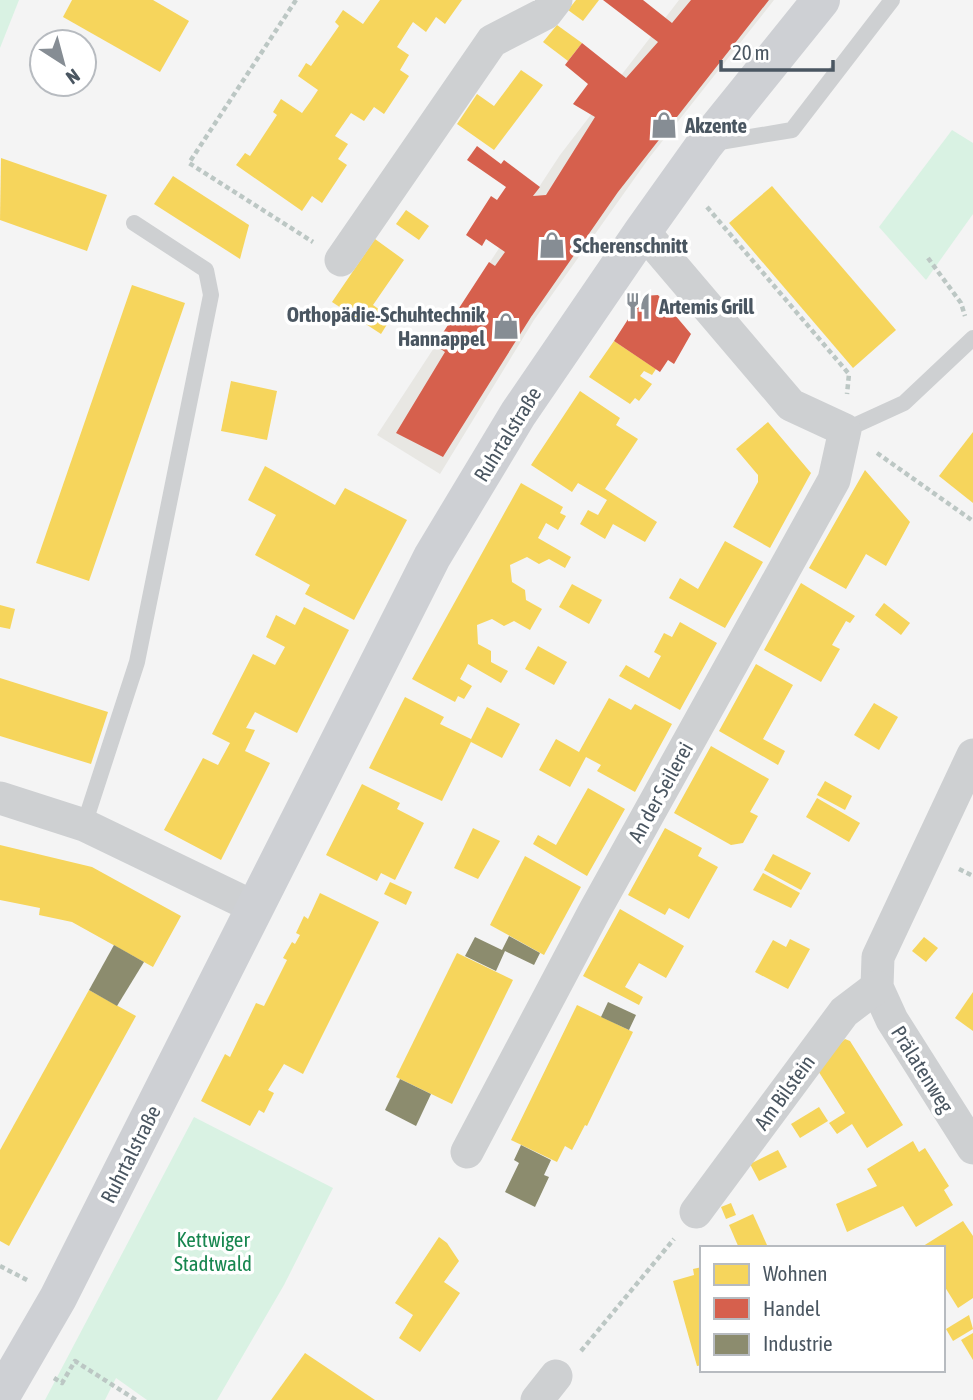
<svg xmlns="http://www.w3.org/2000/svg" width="973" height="1400" font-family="'Asap Condensed',sans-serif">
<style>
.commercial{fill:#e8e7e3}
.green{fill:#d9f2e3}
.homes{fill:#f6d55c}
.shops{fill:#d6604d}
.industry{fill:#8c8c6e}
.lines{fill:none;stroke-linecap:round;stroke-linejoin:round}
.path{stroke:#bcc7c4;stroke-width:4.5;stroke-dasharray:5 3.5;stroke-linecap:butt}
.service{stroke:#ced0d2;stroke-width:16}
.minor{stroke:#ced0d2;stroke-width:33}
.secondary{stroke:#ced0d4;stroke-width:38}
.labels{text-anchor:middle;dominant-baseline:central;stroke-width:7;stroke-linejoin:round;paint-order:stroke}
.poi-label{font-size:21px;font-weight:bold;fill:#4a5661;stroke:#fff;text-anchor:start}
.street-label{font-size:21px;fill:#4a5661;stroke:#fff}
.park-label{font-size:21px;fill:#17864f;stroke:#fff}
</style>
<rect width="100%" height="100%" fill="#f4f4f4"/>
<path class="commercial" d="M679,0H774L649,158L534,320L440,474L377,435L560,155Z"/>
<g class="green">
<path d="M0,0H19L0,48Z"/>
<path d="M952,130L973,143V214L926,280L879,227Z"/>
<path d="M194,1117L333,1188L284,1285L217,1400H147L116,1378L105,1400H45Z"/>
</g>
<g class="homes">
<path d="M72,0H153L189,21L160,72L63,17Z"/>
<path d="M380,0H462L445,24L436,17L426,32L413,22L397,47L409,55L400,70L409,76L384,114L374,107L364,121L351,113L335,136L348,144L338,159L347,165L322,203L312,196L302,211L236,165L245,153L250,156L277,115L273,112L281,99L302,113L310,102L318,90L298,76L306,63L311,66L339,26L335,22L343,10L363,24Z"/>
<path d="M576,0H599L583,21L568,10Z"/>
<path d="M557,25L582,43L568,61L543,42Z"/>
<path d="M521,70L543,85L494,150L457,124L477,94L494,106Z"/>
<path d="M1,158L107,195L87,251L0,220Z"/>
<path d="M173,176L249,225L240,259L154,204Z"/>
<path d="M772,186L896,330L853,368L729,223Z"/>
<path d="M406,210L429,226L419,240L396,224Z"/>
<path d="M375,239L404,260L373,305L391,318L381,334L332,302Z"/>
<path d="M132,285L185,303L89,581L36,563Z"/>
<path d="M614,341L656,369L652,375L644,371L640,376L652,384L639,401L635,398L630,404L589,377Z"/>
<path d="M231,381L277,391L267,440L221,431Z"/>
<path d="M580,391L620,418L616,425L638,439L605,489L657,522L645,542L613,524L605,539L580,524L588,510L598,515L607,500L578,483L572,492L531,465Z"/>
<path d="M768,422L811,473L770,548L733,527L758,482V475L736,449Z"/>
<path d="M973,432V503L939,476Z"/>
<path d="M265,466L335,505L345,488L407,520L354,620L305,594L310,585L255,555L276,515L248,500Z"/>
<path d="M865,470L910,522L886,566L866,554L846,589L809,568Z"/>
<path d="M521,483L563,507L560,513L566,516L558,530L546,523L538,538L571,557L565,568L549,559L539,564L527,557L510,565L512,582L525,590L526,600L542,609L530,630L514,621L504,626L492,619L477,625L478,644L491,651V662L508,671L501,683L468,664L460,679L472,686L464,699L458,696L455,702L412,679Z"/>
<path d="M725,541L763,562L725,628L669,598L680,578L698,589Z"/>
<path d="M801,583L855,616L850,623L846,621L832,645L840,649L821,682L764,650Z"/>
<path d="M572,584L602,600L589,624L559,607Z"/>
<path d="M884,603L910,623L901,635L875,615Z"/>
<path d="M0,605L15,609L10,629L0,627Z"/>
<path d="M304,607L349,630L297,733L255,712L246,728L255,730L245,751L270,763L221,860L164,830L203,758L218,765L230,743L212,734L253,654L275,665L285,647L266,637L276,615L295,625Z"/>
<path d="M680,622L717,643L680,710L619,676L626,665L649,678L661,656L654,652L664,633L672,637Z"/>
<path d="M538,646L567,662L554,685L525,669Z"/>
<path d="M756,664L793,685L763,739L785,751L778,765L719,731Z"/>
<path d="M0,678L108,712L91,764L0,736Z"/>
<path d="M405,697L444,717L440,724L471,739L487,707L520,724L502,758L471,742L442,801L369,768Z"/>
<path d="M609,698L631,710L635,704L672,724L635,792L597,771L601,765L586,757L570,787L539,770L556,739L579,752Z"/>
<path d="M874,703L898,717L879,750L854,735Z"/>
<path d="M711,746L769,779L750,812L758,816L743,843L731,845L674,813Z"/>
<path d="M825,781L852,796L845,810L817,795Z"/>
<path d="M362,784L400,803L397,809L424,823L395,880L381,873L377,881L326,855Z"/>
<path d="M588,788L625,809L587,876L533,844L538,835L556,845Z"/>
<path d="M817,798L860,823L849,842L806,817Z"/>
<path d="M473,828L500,841L478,879L454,868Z"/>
<path d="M665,828L702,848L698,856L718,867L689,919L669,908L665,915L628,895Z"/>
<path d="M0,845L92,867L181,916L153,967L72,922L39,915L40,908L0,900Z"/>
<path d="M773,854L811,873L801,890L764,870Z"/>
<path d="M525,856L581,887L544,955L490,925Z"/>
<path d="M763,873L800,893L791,908L753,890Z"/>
<path d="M390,882L412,892L406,905L384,894Z"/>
<path d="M320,893L379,922L303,1074L284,1064L268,1090L274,1093L264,1113L259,1110L250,1126L201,1101L225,1054L230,1057L256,1003L264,1006L287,960L283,958L292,942L295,944L300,935L296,933L304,916L308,919Z"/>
<path d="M620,909L684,946L666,978L639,963L625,987L643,997L639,1005L583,976Z"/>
<path d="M924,937L938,948L926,962L912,951Z"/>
<path d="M790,939L810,949L788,989L755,972L773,940L786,947Z"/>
<path d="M457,953L513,980L452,1104L396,1077Z"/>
<path d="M89,990L136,1016L9,1246L0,1241V1150Z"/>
<path d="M973,992V1031L955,1018Z"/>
<path d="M577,1005L633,1032L587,1126L585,1125L572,1150L565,1146L557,1162L511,1140Z"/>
<path d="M845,1039L850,1041L903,1125L867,1148L852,1124L837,1134L829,1123L845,1113L815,1066Z"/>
<path d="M819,1107L828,1121L800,1138L791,1124Z"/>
<path d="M913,1141L919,1152L925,1148L949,1186L944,1190L953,1205L916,1227L903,1206L847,1232L836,1204L877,1186L867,1169Z"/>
<path d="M778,1150L787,1167L759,1181L750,1164Z"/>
<path d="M731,1203L736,1215L726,1219L721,1207Z"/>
<path d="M753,1214L767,1245L739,1248L729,1225Z"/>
<path d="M963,1221L973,1236V1298L958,1308L943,1284V1248H920Z"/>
<path d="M439,1237L447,1243L459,1261L444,1282L460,1293L420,1352L399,1338L413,1315L395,1303Z"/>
<path d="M702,1267V1365L697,1366L673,1281L694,1275L693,1269Z"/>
<path d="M969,1315L973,1329L953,1341L946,1329Z"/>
<path d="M973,1333V1360L961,1340Z"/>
<path d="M305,1353L375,1400H271Z"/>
</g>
<g class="shops">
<path d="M603,0H643L672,23L691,0H769L618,192L531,317L443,457L396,433L445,352L435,345L489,262L495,266L505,252L486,239L482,246L466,235L491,196L497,200L506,187L467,160L477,146L501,164L504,160L540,187L533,196L546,195L595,117L573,104L588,84L565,65L568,61L582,43L626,78L658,42Z"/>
<path d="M658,295L691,334L674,364L668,360L660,372L614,341L643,296Z"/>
</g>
<g class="industry">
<path d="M509,936L540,953L534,965L505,951L496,971L465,956L475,937L502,950Z"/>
<path d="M114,945L144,962L117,1006L89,990Z"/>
<path d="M608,1002L636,1015L629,1030L601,1017Z"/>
<path d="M400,1079L431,1094L416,1126L385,1110Z"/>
<path d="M521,1145L551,1160L544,1175L549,1177L535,1207L505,1192L519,1163L514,1160Z"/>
</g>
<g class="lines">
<g class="path">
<path d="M296,0L189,163L313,242"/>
<path d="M707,207L849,374L847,394"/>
<path d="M928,258L961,303L965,316"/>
<path d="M877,453L973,521"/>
<path d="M959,869L973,876"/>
<path d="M0,1266L27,1280"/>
<path d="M581,1351L674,1239"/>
<path d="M54,1378L62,1383L75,1361L136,1400"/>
</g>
<g class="service">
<path d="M714,143L792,130L892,0"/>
<path d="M845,430L904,403L973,338"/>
<path d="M84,825L137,662L211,295L206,270L134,223"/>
</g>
<g class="minor">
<path d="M341,260L492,41L546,13L556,0"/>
<path d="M973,755L878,957L877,987L892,1020L973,1148"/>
<path d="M0,798L84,825L254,907"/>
<path d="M467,1152L594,912L834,480L845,430L791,405L643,231"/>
<path d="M696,1212L844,1012L877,987"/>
<path d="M537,1400L556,1376"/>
</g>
<path class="secondary" d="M0,1398L58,1298L432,557L518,414L643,231L705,144L821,0"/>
</g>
<defs>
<symbol id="shop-bare" viewBox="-9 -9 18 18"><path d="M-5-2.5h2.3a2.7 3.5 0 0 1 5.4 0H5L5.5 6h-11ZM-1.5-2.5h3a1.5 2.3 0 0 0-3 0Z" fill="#868d94" stroke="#fff" stroke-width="2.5" paint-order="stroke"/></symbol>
<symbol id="restaurant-bare" viewBox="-9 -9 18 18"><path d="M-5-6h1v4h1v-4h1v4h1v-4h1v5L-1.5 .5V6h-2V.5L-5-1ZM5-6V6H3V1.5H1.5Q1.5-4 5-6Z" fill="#868d94" stroke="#fff" stroke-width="2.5" paint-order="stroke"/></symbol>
</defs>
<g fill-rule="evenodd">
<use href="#shop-bare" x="645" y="106" width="38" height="38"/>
<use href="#shop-bare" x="533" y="226" width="38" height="38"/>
<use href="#restaurant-bare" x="619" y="287" width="38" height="38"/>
<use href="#shop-bare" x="487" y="307" width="38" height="38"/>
</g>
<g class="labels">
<g class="poi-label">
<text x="685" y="125">Akzente</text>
<text x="573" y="245">Scherenschnitt</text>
<text x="659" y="306">Artemis Grill</text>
<text x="485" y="314" text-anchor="end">Orthopädie-Schuhtechnik<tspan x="485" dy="24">Hannappel</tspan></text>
</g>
<g class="street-label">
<text transform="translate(507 434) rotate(-58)">Ruhrtalstraße</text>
<text transform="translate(660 792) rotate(-61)">An der Seilerei</text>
<text transform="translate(923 1069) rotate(58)">Prälatenweg</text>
<text transform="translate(784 1092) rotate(-54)">Am Bilstein</text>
<text transform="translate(130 1154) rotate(-63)">Ruhrtalstraße</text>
</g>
<g class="park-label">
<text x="213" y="1239">Kettwiger<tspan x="213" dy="24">Stadtwald</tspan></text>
</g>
</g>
<rect x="700" y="1246" width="245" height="126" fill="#ffffff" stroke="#b7bbc0" stroke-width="2"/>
<rect x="714" y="1264" width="35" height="21" fill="#f6d55c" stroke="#b7bbc0" stroke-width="2"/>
<text x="763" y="1281" font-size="21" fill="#4a5661">Wohnen</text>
<rect x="714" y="1298" width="35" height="21" fill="#d6604d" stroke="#b7bbc0" stroke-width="2"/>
<text x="763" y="1316" font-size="21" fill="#4a5661">Handel</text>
<rect x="714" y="1334" width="35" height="21" fill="#8c8c6e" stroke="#b7bbc0" stroke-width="2"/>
<text x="763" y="1351" font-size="21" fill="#4a5661">Industrie</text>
<g transform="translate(63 63) rotate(144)"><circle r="33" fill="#ffffff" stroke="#b7bbc0" stroke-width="2"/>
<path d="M0-5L12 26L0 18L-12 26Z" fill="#868d94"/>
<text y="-10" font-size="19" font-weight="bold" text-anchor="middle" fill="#4a5661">N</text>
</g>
<path d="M721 60v10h112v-10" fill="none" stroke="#4a5661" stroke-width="3.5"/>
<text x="732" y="60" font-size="21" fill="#4a5661" stroke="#ffffff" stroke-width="5" paint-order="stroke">20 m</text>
</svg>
